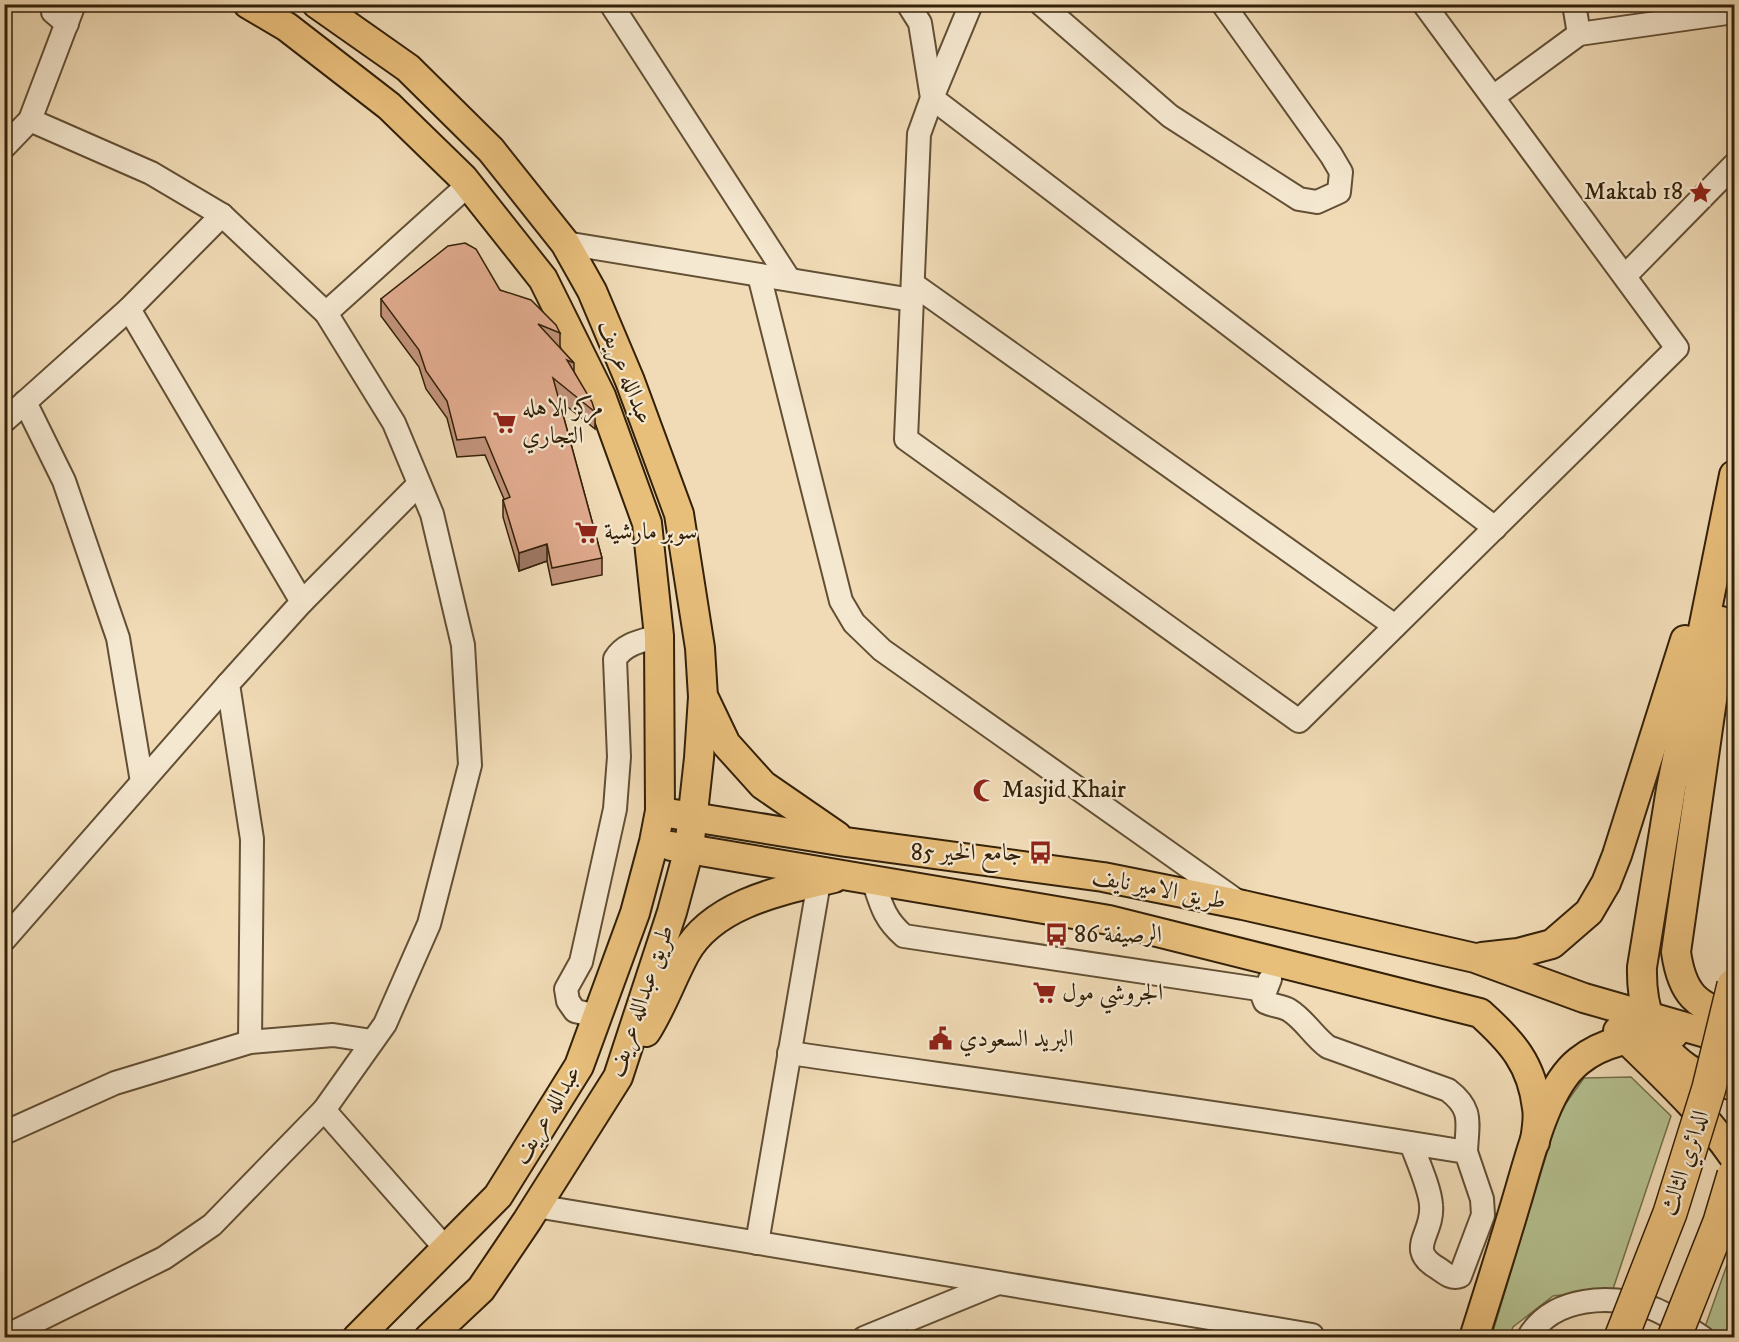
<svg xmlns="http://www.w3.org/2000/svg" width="1739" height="1342" font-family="'IM FELL DW Pica',Amiri,serif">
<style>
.green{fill:#b5c191;stroke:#74704c;stroke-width:1.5}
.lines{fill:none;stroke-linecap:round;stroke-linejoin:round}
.minor-casing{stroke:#624f34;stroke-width:26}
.major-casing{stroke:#332008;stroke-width:32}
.minor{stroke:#f5e8d0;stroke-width:22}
.major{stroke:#e8be7b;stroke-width:28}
.highway-bridge-casing{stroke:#332008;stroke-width:36;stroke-linecap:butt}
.highway-bridge{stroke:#e8be7b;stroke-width:33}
.wall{fill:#c2937b;stroke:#332008;stroke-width:1.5}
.shaded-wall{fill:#9e7864;stroke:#332008;stroke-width:1.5}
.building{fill:#e1ab8f;stroke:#332008;stroke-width:1.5}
.labels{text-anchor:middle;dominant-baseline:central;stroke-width:4.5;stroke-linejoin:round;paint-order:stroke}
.poi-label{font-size:24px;fill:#332008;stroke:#f5e8d0;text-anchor:start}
.street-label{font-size:24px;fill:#332008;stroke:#f5e8d0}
</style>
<rect width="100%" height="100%" fill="#f0dbb6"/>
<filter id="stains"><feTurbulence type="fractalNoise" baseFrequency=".00333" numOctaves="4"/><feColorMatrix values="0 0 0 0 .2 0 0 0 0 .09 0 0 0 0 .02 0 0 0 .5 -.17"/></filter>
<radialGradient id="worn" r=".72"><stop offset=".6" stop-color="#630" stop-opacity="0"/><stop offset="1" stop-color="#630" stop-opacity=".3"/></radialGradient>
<g class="green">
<path d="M1631,1077L1671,1116L1613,1289L1553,1296L1513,1327L1509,1337L1491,1338L1559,1113L1584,1078Z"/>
<path d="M1734,1245V1337H1714L1705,1327Z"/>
</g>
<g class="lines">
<defs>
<g id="minor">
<path d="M53,4V12L67,24"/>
<path d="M611,4L789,279"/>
<path d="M908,4L920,23L932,98L919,134L906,439L1299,721L1677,348L1424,4"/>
<path d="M971,4L932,98L1495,528"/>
<path d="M1041,4L1170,116L1299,199L1317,202L1339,192L1341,172L1331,155L1223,4"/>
<path d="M1574,4L1579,34"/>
<path d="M1493,97L1579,34L1734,12"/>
<path d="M4,147L30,120L74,4"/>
<path d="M565,243L912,300"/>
<path d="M759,275L841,601L854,623L882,650L1237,901"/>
<path d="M1625,276L1734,165"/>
<path d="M913,284L1395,626"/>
<path d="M129,309L302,602"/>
<path d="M326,313L468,185"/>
<path d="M25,402L64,481L118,638L142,782"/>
<path d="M4,421L129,309L222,215"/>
<path d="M873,880C881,904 884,919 904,936L1265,990"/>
<path d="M4,940L228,684"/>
<path d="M1270,979L1263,997L1265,1002C1273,1006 1282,1006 1289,1010C1305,1020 1313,1036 1328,1047L1448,1090C1474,1110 1467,1123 1466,1152"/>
<path d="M597,1016L575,1011L568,1001L566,989L581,962L615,809L619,757L615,659C625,643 642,641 659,636"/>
<path d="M250,1042L252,839L228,684L302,602L419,484"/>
<path d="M789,1053C1015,1085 1241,1115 1466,1152L1482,1199L1483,1215L1460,1276C1452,1279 1446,1274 1439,1269C1404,1249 1434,1235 1431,1205C1430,1188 1417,1160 1411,1143"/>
<path d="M324,1110L446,1249"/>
<path d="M4,1133L115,1083L250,1042L333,1035L372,1041"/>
<path d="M536,1206L1312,1335L1309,1338"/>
<path d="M757,1243L819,882"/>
<path d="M4,1337L164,1258L212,1225L324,1110L385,1024L429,924L470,765L463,645L432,514L394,423L326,313L222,215L151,173L30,120"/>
<path d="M864,1338L998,1283"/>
<path d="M1528,1338C1553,1295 1612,1294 1654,1309C1671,1316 1688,1328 1703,1338"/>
</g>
<g id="major">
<path d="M248,4L287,27L389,106L463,178L543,279L601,396L647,523L659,636L660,811L654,842L635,913L579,1066L498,1196L357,1338"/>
<path d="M317,4L408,68L491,150L565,243L592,291L630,381L679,514L700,648L703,697L699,758L689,849L672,912L618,1077L527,1221L481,1289L429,1338"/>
<path d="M1734,475L1671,789L1642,967C1641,1007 1653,1045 1687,1068C1700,1077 1719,1082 1734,1086"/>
<path d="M1721,621L1718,658L1676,952C1682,994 1696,1006 1734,1018"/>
<path d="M705,700L726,744L763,785L837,836"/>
<path d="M674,814L846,842L1103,877L1243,905L1475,958L1584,998L1734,1041"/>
<path d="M671,846L1109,920L1480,1013C1512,1042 1532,1064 1537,1108C1539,1119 1536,1131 1535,1142"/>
<path d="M1482,957L1518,953L1552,944L1589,912L1606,883L1617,855L1685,640"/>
<path d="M1618,1031C1659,1072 1701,1109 1734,1157"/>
<path d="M646,1032C662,1007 671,980 685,954C713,903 783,890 834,878"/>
<path d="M1474,1338C1488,1294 1502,1250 1515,1206C1528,1165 1544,1088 1579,1061C1608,1038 1638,1038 1674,1034"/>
</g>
</defs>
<use href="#minor" class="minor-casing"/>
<use href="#major" class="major-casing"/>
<use href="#minor" class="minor"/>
<use href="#major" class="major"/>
<defs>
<g id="highway-bridge">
<path d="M1621,1338L1670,1213L1709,1088L1734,985"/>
<path d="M1674,1338L1720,1222L1734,1175"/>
</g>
</defs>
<use href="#highway-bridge" class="highway-bridge-casing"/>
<use href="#highway-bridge" class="highway-bridge"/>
</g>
<path class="wall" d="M500,290L560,333V348L574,363V372L595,412V429L559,400L602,558V575L552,585L547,561L519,571L503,517V500L504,499L485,455L457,457L447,418L426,389L419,367L381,316V299Z"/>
<path class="shaded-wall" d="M547,544V561L519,571V553Z"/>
<g class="building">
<path d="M465,243L476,249L500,290L531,300L556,325L560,333L538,324L574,363L567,360L592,402L595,412L553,378L602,558L552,568L547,544L519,553L503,500L510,497L485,437L457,440L447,401L426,371L419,350L381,299L448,246Z"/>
<path d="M907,1330L916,1338H901Z"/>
</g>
<defs>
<symbol id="sight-bare" viewBox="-9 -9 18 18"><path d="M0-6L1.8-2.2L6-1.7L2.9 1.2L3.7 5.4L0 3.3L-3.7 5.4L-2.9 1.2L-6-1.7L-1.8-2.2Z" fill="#8f2418" stroke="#f5e8d0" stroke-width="2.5" paint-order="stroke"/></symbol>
<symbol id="supermarket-bare" viewBox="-9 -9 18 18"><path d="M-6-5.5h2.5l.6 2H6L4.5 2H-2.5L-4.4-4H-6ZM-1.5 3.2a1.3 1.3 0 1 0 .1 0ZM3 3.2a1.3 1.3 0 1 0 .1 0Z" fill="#8f2418" stroke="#f5e8d0" stroke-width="2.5" paint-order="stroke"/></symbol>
<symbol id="mosque-bare" viewBox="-9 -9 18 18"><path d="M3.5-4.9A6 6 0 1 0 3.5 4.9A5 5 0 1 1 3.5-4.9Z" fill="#8f2418" stroke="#f5e8d0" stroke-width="2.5" paint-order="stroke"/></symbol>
<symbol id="bus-bare" viewBox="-9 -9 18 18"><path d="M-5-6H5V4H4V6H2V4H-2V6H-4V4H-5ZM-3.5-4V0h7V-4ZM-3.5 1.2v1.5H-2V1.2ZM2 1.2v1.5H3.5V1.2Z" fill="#8f2418" stroke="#f5e8d0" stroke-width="2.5" paint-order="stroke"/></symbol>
<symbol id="civic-bare" viewBox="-9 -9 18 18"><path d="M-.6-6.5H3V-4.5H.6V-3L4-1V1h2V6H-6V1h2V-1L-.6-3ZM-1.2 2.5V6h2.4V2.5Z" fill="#8f2418" stroke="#f5e8d0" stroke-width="2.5" paint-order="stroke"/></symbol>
</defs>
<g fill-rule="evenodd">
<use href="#sight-bare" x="1684" y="176" width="33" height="33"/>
<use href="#supermarket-bare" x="488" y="406" width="33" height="33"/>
<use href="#supermarket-bare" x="570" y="516" width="33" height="33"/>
<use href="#mosque-bare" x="968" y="774" width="33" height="33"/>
<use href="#bus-bare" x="1024" y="836" width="33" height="33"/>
<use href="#bus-bare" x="1040" y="918" width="33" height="33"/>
<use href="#supermarket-bare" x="1028" y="976" width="33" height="33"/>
<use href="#civic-bare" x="924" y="1022" width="33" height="33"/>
</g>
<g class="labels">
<g class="poi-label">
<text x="1683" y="192" text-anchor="end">Maktab 18</text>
<text x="522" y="408">مركز الاهله<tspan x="522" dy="28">التجاري</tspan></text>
<text x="604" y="532">سوبر مارشية</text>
<text x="1002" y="790">Masjid Khair</text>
<text x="1022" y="853" text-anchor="end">جامع الخير 85</text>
<text x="1074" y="935">الرصيفة 86</text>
<text x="1062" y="993">الجروشي مول</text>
<text x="959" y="1039">البريد السعودي</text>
</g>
<g class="street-label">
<text transform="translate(625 372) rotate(68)">عبدالله عريف</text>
<text transform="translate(1159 889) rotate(11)">طريق الامير نايف</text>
<text transform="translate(641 1001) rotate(-71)">طريق عبدالله عريف</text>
<text transform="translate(547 1115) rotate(-59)">عبدالله عريف</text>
<text transform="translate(1685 1163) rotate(-72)">الدائري الثالث</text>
</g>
</g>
<rect width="1739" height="1342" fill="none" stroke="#f0dbb6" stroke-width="24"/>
<rect x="6" y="6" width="1727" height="1330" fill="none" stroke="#332008" stroke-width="3"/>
<rect x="12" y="12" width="1715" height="1318" fill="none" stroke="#332008" stroke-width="1.5"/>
<rect width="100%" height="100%" filter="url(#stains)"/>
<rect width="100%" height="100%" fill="url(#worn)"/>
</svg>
